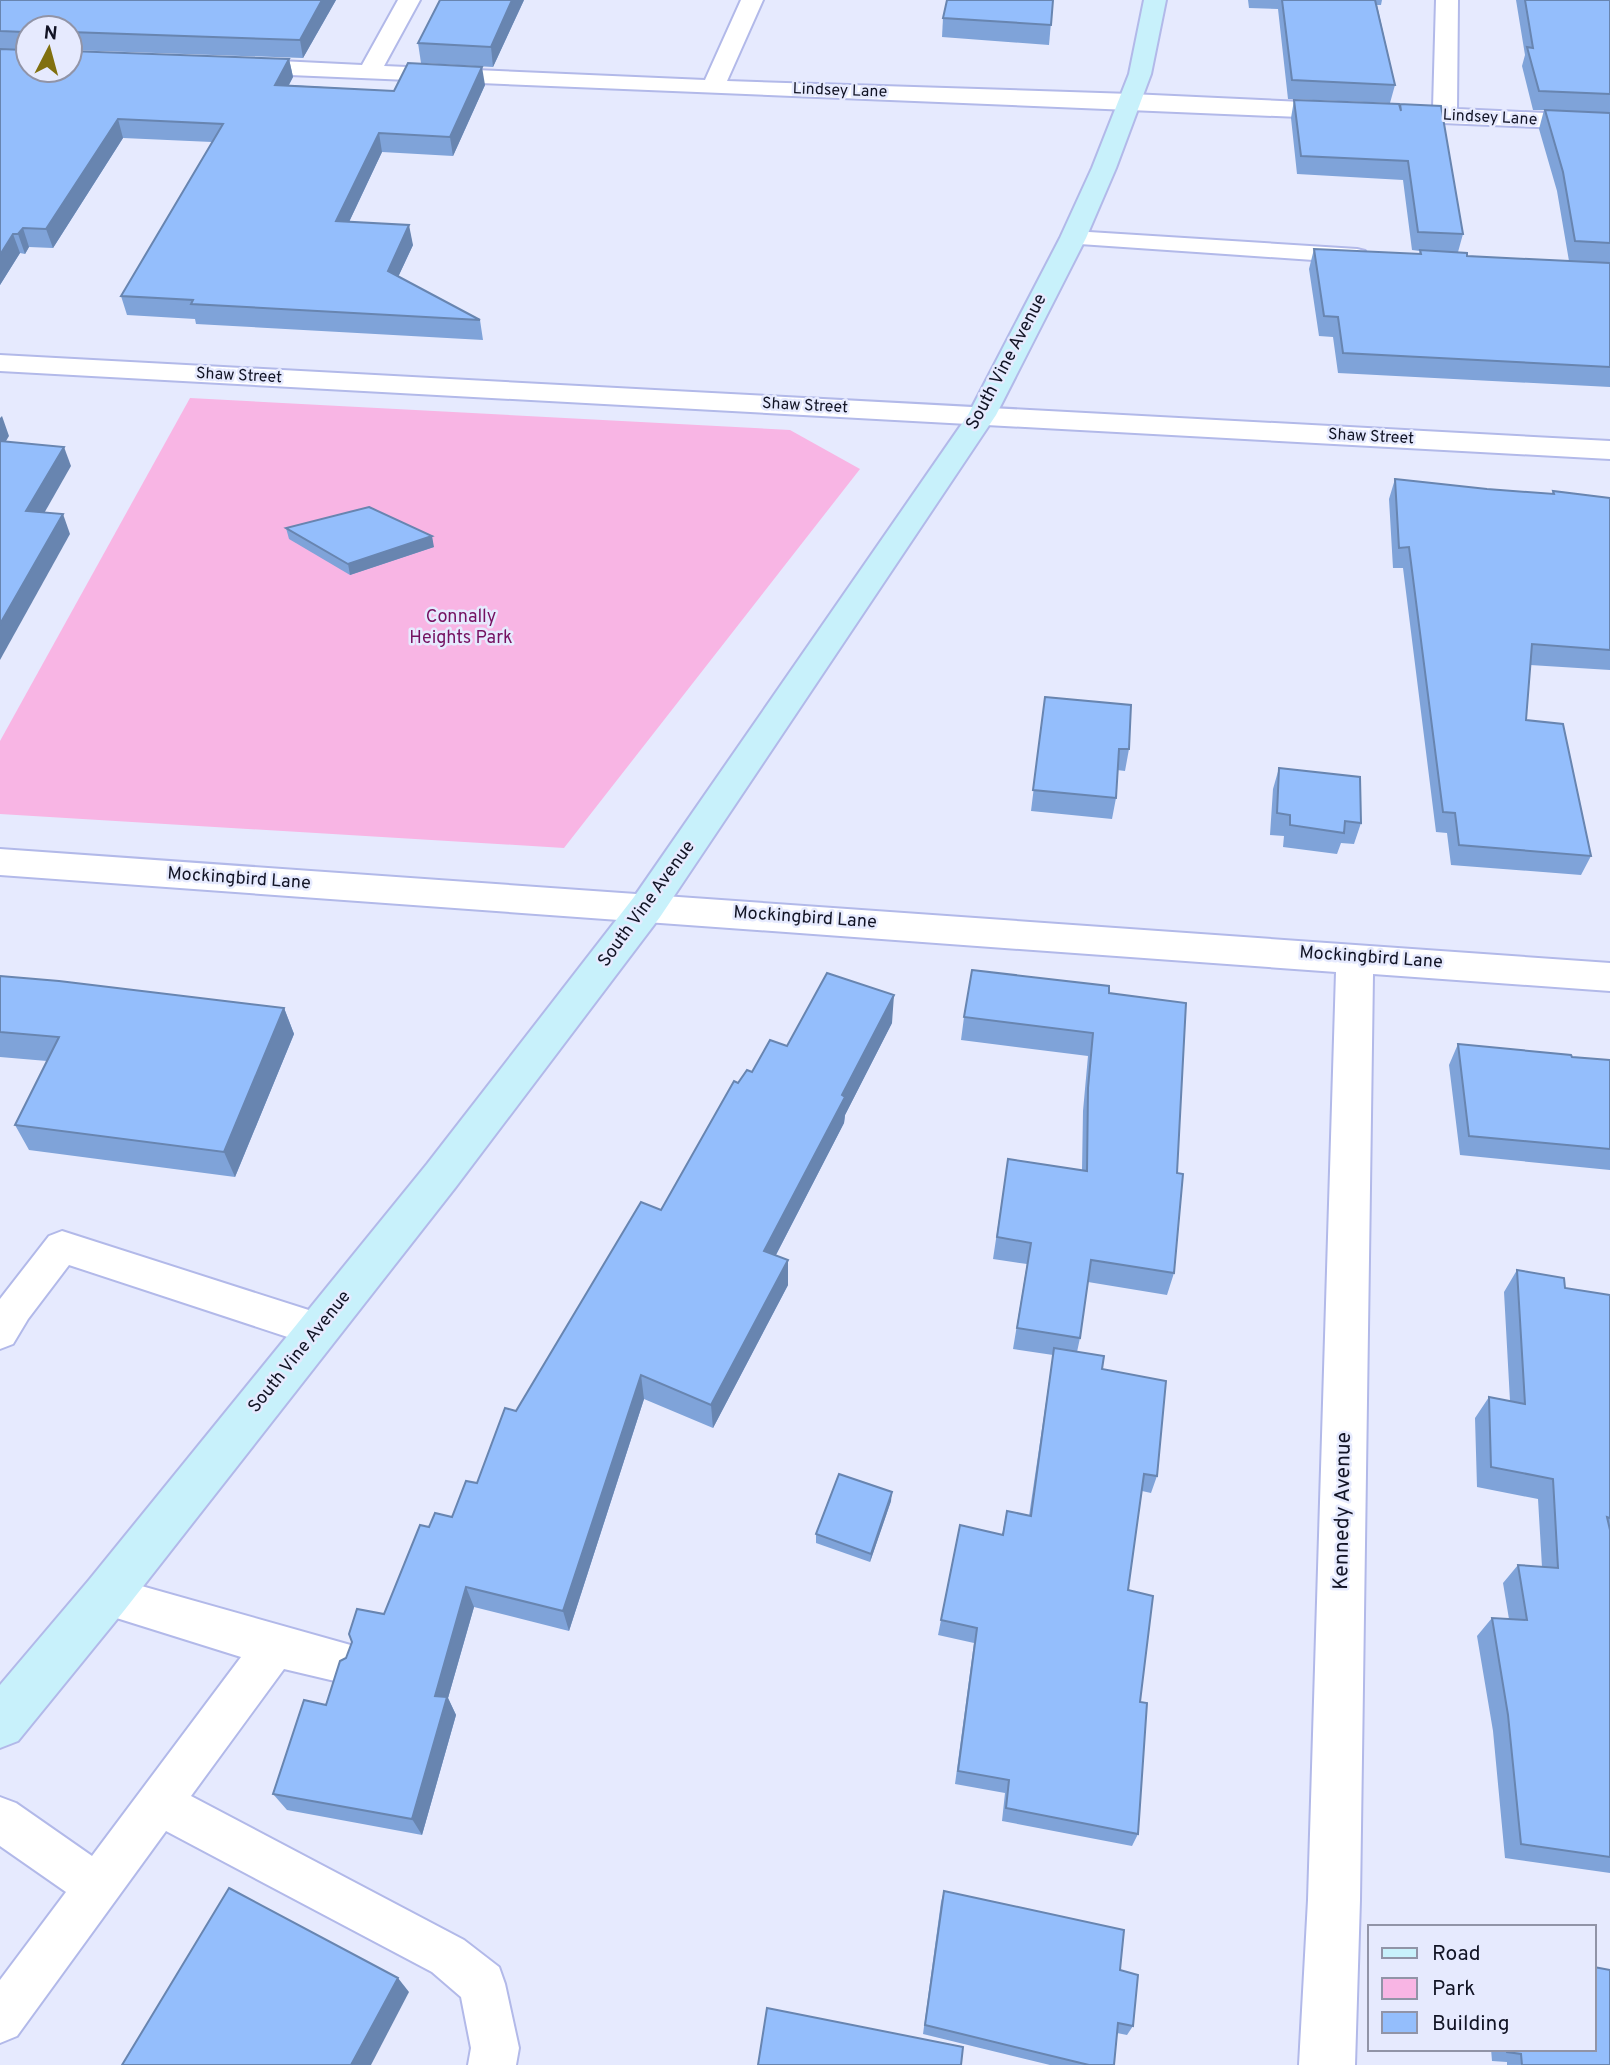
<svg xmlns="http://www.w3.org/2000/svg" width="1610" height="2065" font-family="Overpass,sans-serif">
<style>
.green{fill:#f8b5e4}
.lines{fill:none;stroke-linecap:round;stroke-linejoin:round}
.lane-casing{stroke:#b2b9e9;stroke-width:4}
.street-casing{stroke:#b2b9e9;stroke-width:4}
.secondary-casing{stroke:#b2b9e9;stroke-width:4}
.lane{fill:#fff;fill-rule:evenodd}
.street{fill:#fff;fill-rule:evenodd}
.secondary{fill:#c8f1fb;fill-rule:evenodd}
.wall{fill:#7fa3d9}
.shaded-wall{fill:#6885b0}
.building{fill:#94befc;stroke:#6885b0;stroke-width:2}
.labels{text-anchor:middle;dominant-baseline:central;stroke-width:5;stroke-linejoin:round;paint-order:stroke}
.far-street-label{font-size:16px;fill:#121425;stroke:#e6eafe}
.street-label{font-size:18px;fill:#121425;stroke:#e6eafe}
.park-label{font-size:18px;fill:#751161;stroke:#e6eafe}
.near-street-label{font-size:21px;fill:#121425;stroke:#e6eafe}
</style>
<rect width="100%" height="100%" fill="#e6eafe"/>
<path class="green" d="M190,398L790,430L860,469L564,848L0,814V741Z"/>
<g class="lines">
<defs>
<g id="lane">
<path d="M1073,231L1357,249L1365,251L1368,256L1365,261L1357,263L1065,243L1062,238L1065,233Z"/>
<path d="M62,1231L318,1313L331,1318L337,1330L331,1342L318,1347L69,1265L28,1319L13,1344L0,1349V1299L49,1236Z"/>
<path d="M106,1576L354,1646L360,1661L354,1676L339,1682L284,1669L191,1796L464,1940L499,1967L505,1984L519,2048L516,2065H468L471,2048L461,1997L432,1972L166,1831L17,2036L0,2043V1980L66,1892L0,1846V1797L16,1803L92,1856L241,1657L91,1610L85,1596L91,1582Z"/>
</g>
<g id="street">
<path d="M398,0H420L384,66L705,80L741,0H763L727,81L1131,94L1433,108L1436,0H1458L1457,109L1610,116V130L240,73L232,71L229,66L232,61L240,59L362,65Z"/>
<path d="M0,355L1610,441V459L0,371Z"/>
<path d="M0,849L1610,963V991L1373,974L1360,1900L1355,2065H1299L1308,1900L1336,972L0,875Z"/>
</g>
<path id="secondary" d="M1144,0H1166L1151,74L1116,168L1086,238L996,415L660,917L455,1188L123,1612L18,1741L0,1748V1685L89,1580L427,1164L634,897L968,415L1060,238L1092,168L1129,74Z"/>
</defs>
<use href="#lane" class="lane-casing"/>
<use href="#street" class="street-casing"/>
<use href="#secondary" class="secondary-casing"/>
<use href="#lane" class="lane"/>
<use href="#street" class="street"/>
<use href="#secondary" class="secondary"/>
</g>
<g class="wall">
<path d="M0,0H336L303,58L70,50V28H28V70L289,59L293,77L289,85L394,91L485,85L453,156L382,152L349,222L413,245L398,277L480,320L483,340L196,324L195,319L127,315L121,296L212,142L123,138L53,248L29,247L25,254L20,253L0,285Z"/>
<path d="M524,0L493,67L421,63L418,43Z"/>
<path d="M1053,0L1049,45L942,37L943,18Z"/>
<path d="M1248,0H1382L1381,5H1377L1395,85L1390,103L1288,99L1278,9L1249,8Z"/>
<path d="M1516,0H1610V387L1338,373L1333,337L1319,336L1309,269L1314,249L1419,254L1420,251L1412,250L1403,180L1297,174L1291,118L1294,100L1399,104L1463,234L1458,252L1467,256L1596,262L1569,261L1557,191L1539,129L1544,110H1533L1522,66L1525,55Z"/>
<path d="M1395,479L1487,489L1552,494L1553,491L1610,498V670L1530,665L1526,720L1591,856L1581,875L1451,865L1447,833L1436,832L1403,568H1393L1389,499Z"/>
<path d="M286,528L434,547L350,575L289,539Z"/>
<path d="M1045,697L1129,749L1125,771L1117,770L1116,798L1112,819L1031,811Z"/>
<path d="M1279,768L1361,823L1354,844L1341,843L1337,854L1283,847L1284,836L1270,835L1273,789Z"/>
<path d="M0,976L284,1008L294,1034L235,1177L29,1150L15,1125L47,1061L0,1057Z"/>
<path d="M1109,993L1177,1173L1174,1273L1167,1295L1088,1282L1080,1338L1077,1352L1102,1369L1157,1476L1151,1493L1142,1491L1128,1590L1140,1702L1138,1834L1132,1846L1002,1821L1005,1793L955,1784L974,1643L938,1635L941,1620L1002,1535L1007,1511L1029,1516L1053,1355L1013,1349L1027,1264L993,1259L1008,1159L1082,1170L1083,1111L1088,1056L961,1040L964,1017Z"/>
<path d="M892,1023L845,1115L844,1123L776,1255L788,1285L713,1428L644,1399L569,1631L474,1607L448,1698L456,1715L422,1835L287,1810L273,1794L326,1705L346,1658L384,1614L429,1527L452,1517L477,1483L516,1411L661,1210L738,1083L787,1046Z"/>
<path d="M1458,1044L1572,1057L1610,1060V1170L1460,1155L1449,1065Z"/>
<path d="M1517,1270L1565,1288L1610,1295V1873L1505,1858L1493,1731L1477,1636L1492,1618L1509,1619L1503,1583L1518,1565L1542,1567L1538,1499L1477,1487L1475,1418L1489,1397L1510,1401L1504,1292Z"/>
<path d="M891,1501L870,1562L816,1543V1534Z"/>
<path d="M944,1891L1120,1970L1133,2026L1127,2035L1117,2033L1114,2065H1050L923,2034L941,1902Z"/>
<path d="M1491,2049H1594L1610,2065H1507V2062L1492,2061Z"/>
</g>
<g class="shaded-wall">
<path d="M322,0H336L303,58L300,40Z"/>
<path d="M512,0H524L493,67L491,47Z"/>
<path d="M289,59L293,77L279,103L275,85Z"/>
<path d="M482,67L485,85L453,156L450,137Z"/>
<path d="M118,119L123,138L53,248L46,229Z"/>
<path d="M379,133L382,152L340,241L336,221Z"/>
<path d="M409,225L413,245L392,290L388,271Z"/>
<path d="M23,228L29,247L25,254L18,234Z"/>
<path d="M13,234L20,253L0,285V255Z"/>
<path d="M2,416L9,436L6,441L0,459V418Z"/>
<path d="M64,447L71,466L34,531L26,511Z"/>
<path d="M63,514L70,534L0,660V624Z"/>
<path d="M432,536L434,547L350,575L348,564Z"/>
<path d="M894,995L892,1023L845,1115L844,1123L765,1276L764,1251L842,1095Z"/>
<path d="M284,1008L294,1034L235,1177L224,1152Z"/>
<path d="M788,1260V1285L713,1428L711,1405Z"/>
<path d="M641,1375L644,1399L569,1631L563,1611Z"/>
<path d="M892,1492L891,1501L870,1562L871,1554Z"/>
<path d="M466,1587L474,1607L448,1698L456,1715L422,1835L412,1819L435,1696Z"/>
<path d="M398,1978L409,1992L371,2065H351Z"/>
</g>
<g class="building">
<path d="M0,0H322L300,40L70,32V28H28V70H70V51L289,59L275,85L394,91L408,63L482,67L450,137L379,133L336,221L409,225L388,271L480,320L191,304L193,300L121,296L223,124L118,119L46,229L23,228L18,234H13L0,255V49L24,50V32L0,31Z"/>
<path d="M440,0H512L491,47L418,43Z"/>
<path d="M947,0H1053L1051,25L943,18Z"/>
<path d="M1282,0H1375L1395,85L1292,80Z"/>
<path d="M1525,0H1610V94L1539,91L1527,47L1533,48Z"/>
<path d="M1294,100L1399,104L1401,111L1400,104L1441,106L1463,234L1418,232L1408,161L1301,156Z"/>
<path d="M1545,110L1610,113V243L1575,241L1563,172Z"/>
<path d="M1314,249L1421,254L1420,250L1467,253V256L1610,263V367L1343,353L1338,317L1324,316Z"/>
<path d="M0,441L64,447L26,511L63,514L0,624Z"/>
<path d="M1395,479L1487,489L1554,494L1553,491L1610,498V650L1532,644L1526,720L1563,724L1591,856L1459,845L1455,813L1443,812L1409,547L1399,548Z"/>
<path d="M369,507L432,536L348,564L286,528Z"/>
<path d="M1045,697L1131,705L1129,749H1119L1116,798L1033,790Z"/>
<path d="M1279,768L1360,777L1361,823L1345,821L1344,833L1290,825V815L1277,813Z"/>
<path d="M972,970L1109,986V993L1186,1003L1177,1173L1183,1174L1174,1273L1091,1260L1080,1338L1017,1328L1031,1243L997,1237L1008,1159L1087,1171L1088,1088L1093,1033L964,1017Z"/>
<path d="M827,973L894,995L842,1095L845,1097L764,1251L788,1260L711,1405L641,1375L563,1611L466,1587L435,1696L447,1697L412,1819L273,1794L304,1700L326,1705L340,1661L346,1658L352,1642L349,1634L357,1609L384,1614L420,1525L429,1527L435,1513L452,1517L466,1481L477,1483L505,1408L516,1411L641,1202L661,1210L734,1081L738,1083L747,1070L752,1072L770,1040L787,1046Z"/>
<path d="M0,976L59,981L284,1008L224,1152L15,1125L59,1037L0,1032Z"/>
<path d="M1458,1044L1571,1055L1572,1057L1610,1060V1149L1469,1136Z"/>
<path d="M1517,1270L1564,1278L1565,1288L1610,1295V1518L1607,1517L1610,1530V1857L1521,1844L1508,1715L1492,1618L1527,1620L1518,1565L1558,1568L1553,1479L1491,1467L1489,1397L1525,1404Z"/>
<path d="M1054,1348L1104,1356L1102,1369L1166,1381L1157,1476L1144,1474L1128,1590L1153,1596L1140,1702L1147,1703L1138,1834L1006,1808L1009,1780L958,1771L977,1628L941,1620L960,1525L1003,1535L1007,1511L1031,1516Z"/>
<path d="M839,1474L892,1492L871,1554L816,1534Z"/>
<path d="M229,1888L398,1978L351,2065H122Z"/>
<path d="M944,1891L1124,1930L1120,1970L1138,1975L1133,2026L1118,2023L1114,2065H1089L925,2025Z"/>
<path d="M1594,1967L1610,1970V2065H1522L1521,2054L1507,2052L1506,2049H1594Z"/>
<path d="M767,2008L963,2047L961,2065H758Z"/>
</g>
<g class="labels">
<g class="far-street-label">
<text transform="translate(840 91) rotate(2)">Lindsey Lane</text>
<text transform="translate(1490 118) rotate(3)">Lindsey Lane</text>
<text transform="translate(239 376) rotate(3)">Shaw Street</text>
<text transform="translate(805 406) rotate(3)">Shaw Street</text>
<text transform="translate(1371 437) rotate(3)">Shaw Street</text>
</g>
<g class="street-label">
<text transform="translate(1007 362) rotate(-62)">South Vine Avenue</text>
<text transform="translate(239 879) rotate(4)">Mockingbird Lane</text>
<text transform="translate(647 904) rotate(-54)">South Vine Avenue</text>
<text transform="translate(805 918) rotate(4)">Mockingbird Lane</text>
<text transform="translate(1371 958) rotate(4)">Mockingbird Lane</text>
<text transform="translate(300 1352) rotate(-51)">South Vine Avenue</text>
</g>
<g class="park-label">
<text x="461" y="617">Connally<tspan x="461" dy="21">Heights Park</tspan></text>
</g>
<g class="near-street-label">
<text transform="translate(1343 1511) rotate(-89)">Kennedy Avenue</text>
</g>
</g>
<rect x="1368" y="1925" width="228" height="126" fill="#e6eafe" stroke="#9194a7" stroke-width="2"/>
<rect x="1382" y="1948" width="35" height="10" fill="#c8f1fb" stroke="#9194a7" stroke-width="2"/>
<text x="1432" y="1960" font-size="21" fill="#121425">Road</text>
<rect x="1382" y="1978" width="35" height="21" fill="#f8b5e4" stroke="#9194a7" stroke-width="2"/>
<text x="1432" y="1995" font-size="21" fill="#121425">Park</text>
<rect x="1382" y="2012" width="35" height="21" fill="#94befc" stroke="#9194a7" stroke-width="2"/>
<text x="1432" y="2030" font-size="21" fill="#121425">Building</text>
<g transform="translate(49 49) rotate(6)"><circle r="33" fill="#e6eafe" stroke="#9194a7" stroke-width="2"/>
<path d="M0-5L12 26L0 18L-12 26Z" fill="#81700f"/>
<text y="-10" font-size="19" font-weight="bold" text-anchor="middle" fill="#121425">N</text>
</g>
</svg>
